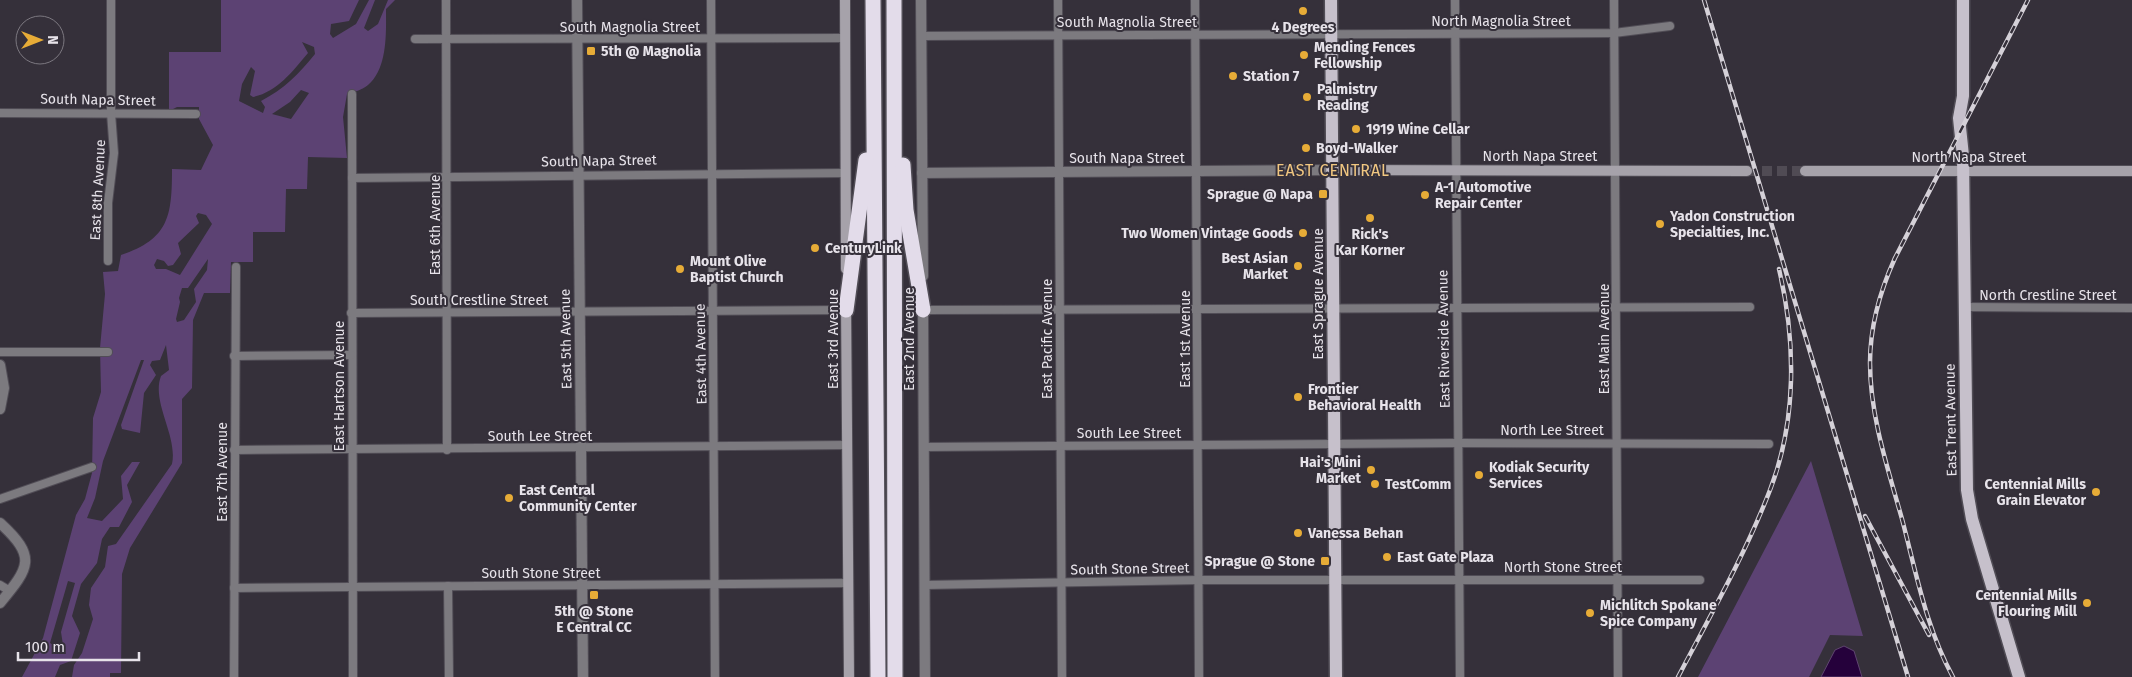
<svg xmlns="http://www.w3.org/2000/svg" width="2132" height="677" font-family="'Fira Sans',sans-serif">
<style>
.green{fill:#5c4273;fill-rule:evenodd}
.water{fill:#25013b;stroke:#5f4570}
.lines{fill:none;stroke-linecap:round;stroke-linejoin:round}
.secondary-tunnel{stroke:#504b54;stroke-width:10;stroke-dasharray:10 5;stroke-linecap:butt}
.minor-casing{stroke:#514d56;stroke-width:10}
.tertiary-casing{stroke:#514d56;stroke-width:12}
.secondary-casing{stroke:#514d56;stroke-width:12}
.primary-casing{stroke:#514d56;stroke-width:15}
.motorway-casing{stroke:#514d56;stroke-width:18}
.minor{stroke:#7c7a7f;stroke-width:8}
.tertiary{stroke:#7c7a7f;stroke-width:10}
.secondary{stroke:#a6a2aa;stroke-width:10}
.primary{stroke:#c6c0cb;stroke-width:12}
.motorway{stroke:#e3dcea;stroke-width:15}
.rail-casing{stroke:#d5d1d8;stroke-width:4.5}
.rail{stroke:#35303a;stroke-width:2.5;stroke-dasharray:8;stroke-linecap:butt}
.poi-dot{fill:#e7ac37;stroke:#35303a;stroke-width:2}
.labels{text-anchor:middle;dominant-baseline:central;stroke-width:4;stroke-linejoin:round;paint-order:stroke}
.street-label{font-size:14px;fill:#e7e3ea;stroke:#35303a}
.poi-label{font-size:14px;font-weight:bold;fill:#e7e3ea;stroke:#35303a;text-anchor:start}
.quarter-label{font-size:16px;letter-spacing:1px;fill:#f1c781;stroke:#35303a}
</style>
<rect width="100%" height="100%" fill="#35303a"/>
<g class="green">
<path d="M221,0H359L349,21L331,24L330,34L333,38L356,24L369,0H375L364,28L368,31L378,24L388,0H395L386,9C386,32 388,68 368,85C362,90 354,92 347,94L343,117L347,158L308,157L307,189H286L285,232H253V262H231L230,293H204L193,320L192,388L182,399V463L130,548L122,574L121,673H110V677H72L74,665L82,653L93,619L89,605L91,588L105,567L108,546L116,544L172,464C178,436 151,402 161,376L169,370L166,345L160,360L152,361L150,365L156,375L144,393L140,433L122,429L121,425L144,360H141L103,461L95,498L87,518L102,521L123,499L121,476L132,462H140L127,485L132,502L119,527H110L102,539L97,563L81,584L72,616L80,633L71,661L60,665L55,677H22L43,638L76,515L85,499L92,473L93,418L101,392L100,348L105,294L103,272L118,271L121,255C169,239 172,216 172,169L201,170L213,145L199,119V107H177L169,111V52H221ZM302,42L314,47L315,54C299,74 284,89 261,101L265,107L263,113L239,101L242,84L251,67L255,71L250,95L253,97C277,92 292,72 308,53ZM301,90L309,93L291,119L272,114L290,102ZM198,213L206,215L212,224L180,275L166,269H156L154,265L157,259L164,261L168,266L173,265L181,254L178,243L199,223L196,216ZM208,259L207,270L194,289L196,302L184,320L177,322L176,319L180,302L179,298L182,288H188ZM68,581L75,583L61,632L63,645L57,647L50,643Z"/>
<path d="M1811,461L1863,636L1830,635L1809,677H1698Z"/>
</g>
<path class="water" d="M1844,646L1854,651L1862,677H1821L1835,650Z"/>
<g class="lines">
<path class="secondary-tunnel" d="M1747,171H1805"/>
<defs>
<g id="minor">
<path d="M446,0L447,450"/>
<path d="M711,0L715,677"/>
<path d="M1058,0L1062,677"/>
<path d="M1195,0L1199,677"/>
<path d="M1455,0L1460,677"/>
<path d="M1614,0L1618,677"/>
<path d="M922,36L1614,33L1670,26"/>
<path d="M415,39L845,38"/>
<path d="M352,94L353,677"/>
<path d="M0,113L196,114"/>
<path d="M352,178L845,173"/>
<path d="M108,261V203L114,153L111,113V0"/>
<path d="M1965,307L2132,308"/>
<path d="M923,310L1750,307"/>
<path d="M351,313L846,310"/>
<path d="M0,352H108"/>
<path d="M234,356L351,355"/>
<path d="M924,447L1458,443L1769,444"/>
<path d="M234,450L847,445"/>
<path d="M0,499L92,467"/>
<path d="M0,585L10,591"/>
<path d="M925,585L1199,580H1700"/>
<path d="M448,586L449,677"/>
<path d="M234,588L848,583"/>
<path d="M234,677L236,267"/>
</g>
<g id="tertiary">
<path d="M577,0L583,677"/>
<path d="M921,0L923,276"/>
<path d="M922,173L1332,170"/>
<path d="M923,303L925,677"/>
<path d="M0,365L4,388L0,409"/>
<path d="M0,523C37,557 30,567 0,603"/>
</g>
<g id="secondary">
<path d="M845,0L846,269"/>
<path d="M1332,170L1747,171"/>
<path d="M1805,171H2132"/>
<path d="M846,303L849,677"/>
</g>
<g id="primary">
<path d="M1331,0L1336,677"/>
<path d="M1963,0V96L1959,118L1963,156L1967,490L1972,519L2019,677"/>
</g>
<g id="motorway">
<path d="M873,0L878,677"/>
<path d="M894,0L895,677"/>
<path d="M903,165L906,210L923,310"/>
<path d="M846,310L866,160"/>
</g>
</defs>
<use href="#minor" class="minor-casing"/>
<use href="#tertiary" class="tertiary-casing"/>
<use href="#secondary" class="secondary-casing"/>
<use href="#primary" class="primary-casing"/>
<use href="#motorway" class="motorway-casing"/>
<use href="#minor" class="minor"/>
<use href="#tertiary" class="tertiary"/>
<use href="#secondary" class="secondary"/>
<use href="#primary" class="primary"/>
<use href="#motorway" class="motorway"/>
<defs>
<g id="rail">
<path d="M1704,0L1908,677"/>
<path d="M1865,516L1929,635"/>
<path d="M1678,677C1710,616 1745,555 1770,490C1797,420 1796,341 1779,269"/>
<path d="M1953,677C1926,628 1916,572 1902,519C1888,469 1870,416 1870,363C1870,326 1880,291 1895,258L2028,0"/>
</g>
</defs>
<use href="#rail" class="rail-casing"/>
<use href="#rail" class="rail"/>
</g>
<g class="poi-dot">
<circle cx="1303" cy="11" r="5"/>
<rect x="586" y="46" width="10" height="10" rx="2.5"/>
<circle cx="1304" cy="55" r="5"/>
<circle cx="1233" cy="76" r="5"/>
<circle cx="1307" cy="97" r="5"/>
<circle cx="1356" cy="129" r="5"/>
<circle cx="1306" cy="148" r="5"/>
<rect x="1318" y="189" width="10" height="10" rx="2.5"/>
<circle cx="1425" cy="195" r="5"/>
<circle cx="1370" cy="218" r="5"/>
<circle cx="1660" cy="224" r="5"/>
<circle cx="1303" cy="233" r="5"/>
<circle cx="815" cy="248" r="5"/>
<circle cx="1298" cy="266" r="5"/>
<circle cx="680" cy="269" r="5"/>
<circle cx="1298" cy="397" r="5"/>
<circle cx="1371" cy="470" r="5"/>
<circle cx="1479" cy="475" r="5"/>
<circle cx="1375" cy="484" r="5"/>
<circle cx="2096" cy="492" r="5"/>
<circle cx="509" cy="498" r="5"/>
<circle cx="1298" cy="533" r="5"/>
<circle cx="1387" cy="557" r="5"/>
<rect x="1320" y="556" width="10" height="10" rx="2.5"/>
<rect x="589" y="590" width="10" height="10" rx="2.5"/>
<circle cx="2087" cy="603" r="5"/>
<circle cx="1590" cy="613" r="5"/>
</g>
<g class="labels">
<g class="street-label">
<text x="1501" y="21">North Magnolia Street</text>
<text x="1127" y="22">South Magnolia Street</text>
<text x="630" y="27">South Magnolia Street</text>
<text transform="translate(98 100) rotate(1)">South Napa Street</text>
<text x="1540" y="156">North Napa Street</text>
<text x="1969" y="157">North Napa Street</text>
<text x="1127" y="158">South Napa Street</text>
<text transform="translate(599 161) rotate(-1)">South Napa Street</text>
<text transform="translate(98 190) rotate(-87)">East 8th Avenue</text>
<text transform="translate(435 225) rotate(-90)">East 6th Avenue</text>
<text transform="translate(1318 294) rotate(-90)">East Sprague Avenue</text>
<text x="2048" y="295">North Crestline Street</text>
<text x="479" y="300">South Crestline Street</text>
<text transform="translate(566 339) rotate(-91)">East 5th Avenue</text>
<text transform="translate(833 339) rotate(-90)">East 3rd Avenue</text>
<text transform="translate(909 339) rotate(-90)">East 2nd Avenue</text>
<text transform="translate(1047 339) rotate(-90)">East Pacific Avenue</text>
<text transform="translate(1185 339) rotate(-90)">East 1st Avenue</text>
<text transform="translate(1444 339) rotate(-91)">East Riverside Avenue</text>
<text transform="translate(1604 339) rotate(-90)">East Main Avenue</text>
<text transform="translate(701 354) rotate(-91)">East 4th Avenue</text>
<text transform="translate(339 386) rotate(-90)">East Hartson Avenue</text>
<text transform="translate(1951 420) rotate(-91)">East Trent Avenue</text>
<text x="1552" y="430">North Lee Street</text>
<text x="1129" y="433">South Lee Street</text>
<text x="540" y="436">South Lee Street</text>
<text transform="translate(222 472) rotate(-90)">East 7th Avenue</text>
<text x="1563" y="567">North Stone Street</text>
<text transform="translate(1130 569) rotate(-1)">South Stone Street</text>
<text x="541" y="573">South Stone Street</text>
</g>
<g class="poi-label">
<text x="1303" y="27" text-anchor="middle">4 Degrees</text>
<text x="1314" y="47">Mending Fences<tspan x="1314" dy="16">Fellowship</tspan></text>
<text x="601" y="51">5th @ Magnolia</text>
<text x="1243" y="76">Station 7</text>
<text x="1317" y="89">Palmistry<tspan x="1317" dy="16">Reading</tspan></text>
<text x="1366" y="129">1919 Wine Cellar</text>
<text x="1316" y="148">Boyd-Walker</text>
<text x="1435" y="187">A-1 Automotive<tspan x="1435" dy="16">Repair Center</tspan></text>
<text x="1313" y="194" text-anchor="end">Sprague @ Napa</text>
<text x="1670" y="216">Yadon Construction<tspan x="1670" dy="16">Specialties, Inc.</tspan></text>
<text x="1293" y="233" text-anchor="end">Two Women Vintage Goods</text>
<text x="1370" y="234" text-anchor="middle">Rick's<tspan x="1370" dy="16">Kar Korner</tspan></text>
<text x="825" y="248">CenturyLink</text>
<text x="1288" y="258" text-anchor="end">Best Asian<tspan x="1288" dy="16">Market</tspan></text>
<text x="690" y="261">Mount Olive<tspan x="690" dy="16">Baptist Church</tspan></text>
<text x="1308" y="389">Frontier<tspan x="1308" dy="16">Behavioral Health</tspan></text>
<text x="1361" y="462" text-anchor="end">Hai's Mini<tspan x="1361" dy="16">Market</tspan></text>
<text x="1489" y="467">Kodiak Security<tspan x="1489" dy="16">Services</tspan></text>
<text x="1385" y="484">TestComm</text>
<text x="2086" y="484" text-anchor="end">Centennial Mills<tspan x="2086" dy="16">Grain Elevator</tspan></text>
<text x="519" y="490">East Central<tspan x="519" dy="16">Community Center</tspan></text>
<text x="1308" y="533">Vanessa Behan</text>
<text x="1397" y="557">East Gate Plaza</text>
<text x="1315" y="561" text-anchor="end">Sprague @ Stone</text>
<text x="2077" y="595" text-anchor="end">Centennial Mills<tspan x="2077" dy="16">Flouring Mill</tspan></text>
<text x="1600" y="605">Michlitch Spokane<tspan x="1600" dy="16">Spice Company</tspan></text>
<text x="594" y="611" text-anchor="middle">5th @ Stone<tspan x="594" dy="16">E Central CC</tspan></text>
</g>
<g class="quarter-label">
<text x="1333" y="170">EAST CENTRAL</text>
</g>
</g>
<g transform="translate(40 40) rotate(90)"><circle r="24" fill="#35303a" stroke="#7c7880"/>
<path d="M0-4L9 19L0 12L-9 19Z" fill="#e7ac37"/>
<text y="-8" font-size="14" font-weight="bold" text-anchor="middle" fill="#e7e3ea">N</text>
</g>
<path d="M18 652v8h121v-8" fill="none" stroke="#e7e3ea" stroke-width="2.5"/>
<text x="25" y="652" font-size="15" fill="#e7e3ea" stroke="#35303a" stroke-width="4" paint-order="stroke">100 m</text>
</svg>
